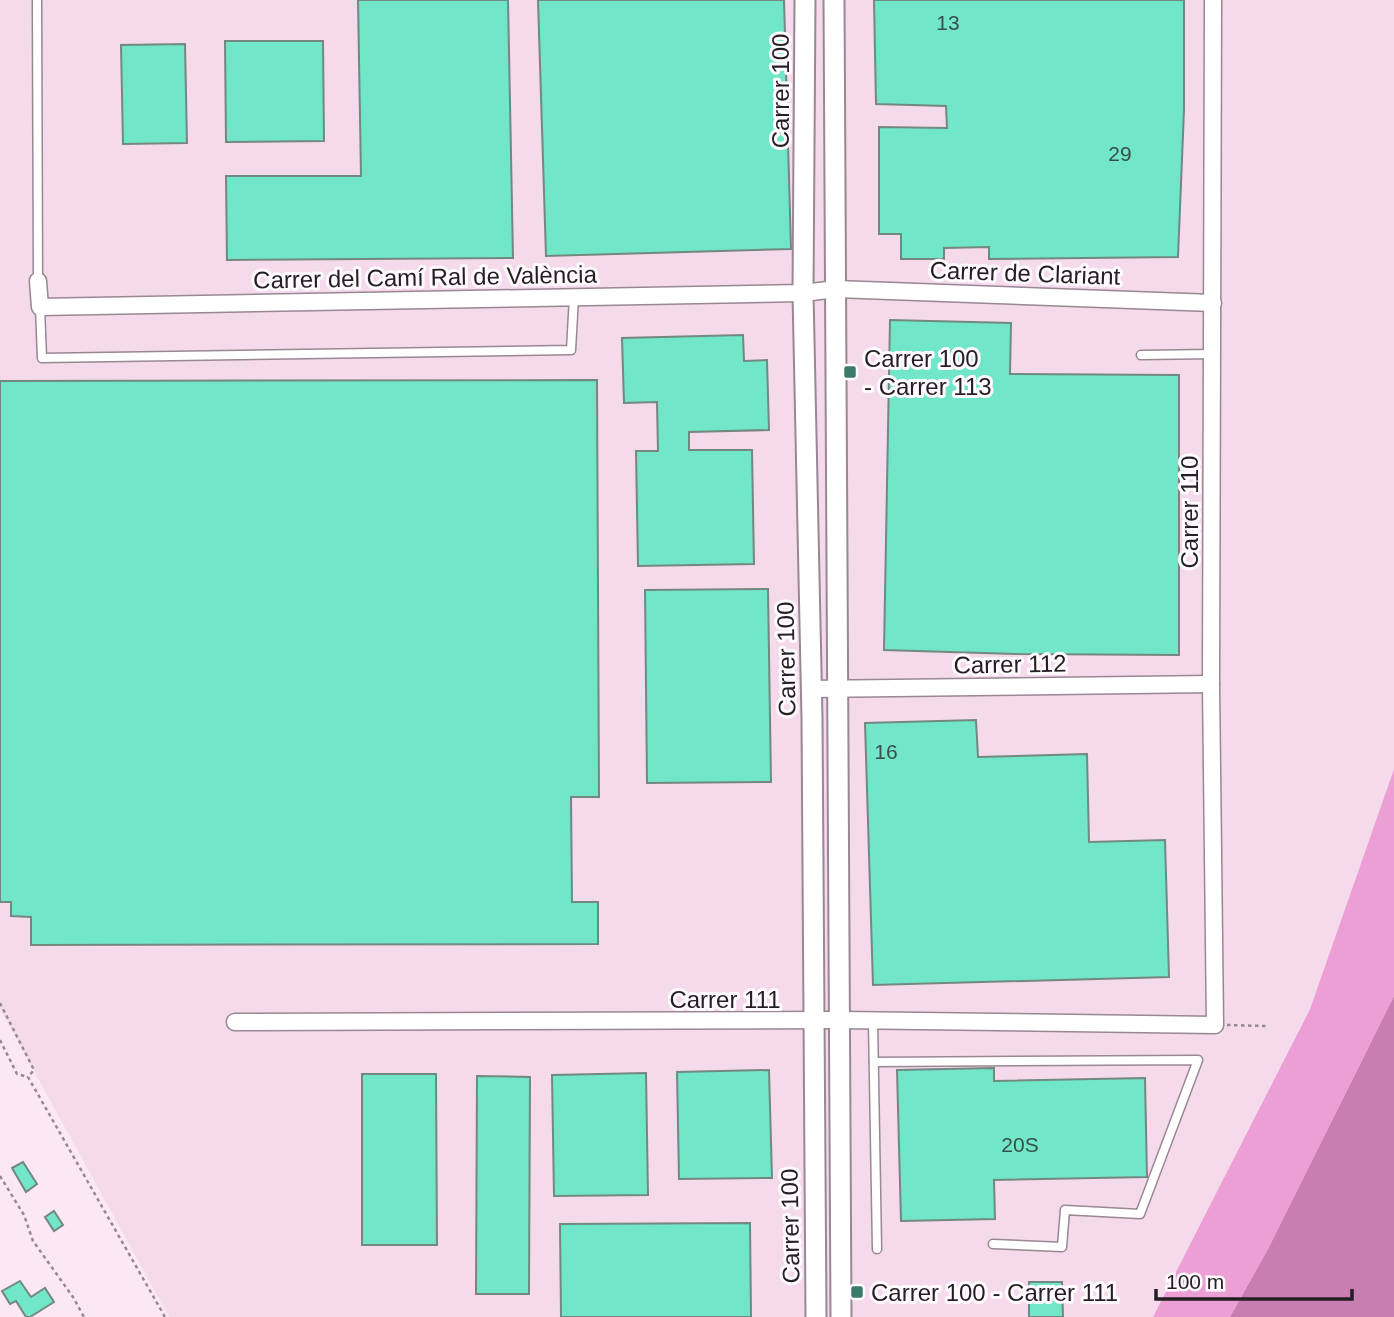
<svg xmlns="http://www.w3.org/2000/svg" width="1394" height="1317" font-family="Helvetica,sans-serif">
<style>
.built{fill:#f5daeb}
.green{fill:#eb9fd4}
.water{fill:#c97eb2}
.building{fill:#72e6c9;stroke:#728881;stroke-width:2}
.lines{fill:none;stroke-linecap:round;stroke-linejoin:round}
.service-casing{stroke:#998793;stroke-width:11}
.minor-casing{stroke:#998793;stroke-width:19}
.tertiary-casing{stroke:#998793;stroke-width:23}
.path{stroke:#968991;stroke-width:2.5;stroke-dasharray:3.5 3.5;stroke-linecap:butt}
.service{stroke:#fff;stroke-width:8}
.minor{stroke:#fff;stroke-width:16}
.tertiary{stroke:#fff;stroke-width:19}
.poi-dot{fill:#3a7b6b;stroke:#fefafd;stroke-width:2.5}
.labels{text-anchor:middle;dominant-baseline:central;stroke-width:6;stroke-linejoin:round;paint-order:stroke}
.number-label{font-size:21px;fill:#38504c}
.street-label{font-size:24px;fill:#251e23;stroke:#fefafd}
.poi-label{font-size:24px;fill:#251e23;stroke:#fefafd;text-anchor:start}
</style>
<rect width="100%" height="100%" fill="#fbe8f4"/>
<path class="built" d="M0,0H1394V769L1310,1008L1153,1317H169L0,1009Z"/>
<path class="green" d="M1394,769V996L1268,1249L1230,1317H1153L1310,1009Z"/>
<path class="water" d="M1394,996V1317H1230L1268,1249Z"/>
<g class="building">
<path d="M358,0H508L513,258L227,260L226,176H361Z"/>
<path d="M538,0H784L791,249L546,256Z"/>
<path d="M874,0H1184V110L1178,257L989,259V247L944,248V259H901V234H879V127L947,128L946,106L876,104Z"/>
<path d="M225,41H323L324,141L226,142Z"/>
<path d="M185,44L187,143L123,144L121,45Z"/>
<path d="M890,320L1011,323L1010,374L1179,375V655L1016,654L884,650Z"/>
<path d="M743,335L744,361L767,360L769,430L689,432V450H752L754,564L638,566L636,451H658L657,402L624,403L622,338Z"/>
<path d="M597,380L599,797H571L572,902H598V944L31,945V917L11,916V902H0V381Z"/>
<path d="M768,589L771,782L647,783L645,590Z"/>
<path d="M976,720L978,757L1087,754L1089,842L1165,840L1169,977L873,985L865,723Z"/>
<path d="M994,1068V1081L1145,1078L1147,1177L994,1180L995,1219L901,1221L897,1070Z"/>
<path d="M769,1070L772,1178L679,1179L677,1072Z"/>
<path d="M646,1073L648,1195L554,1196L552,1075Z"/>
<path d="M362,1074H436L437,1245H362Z"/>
<path d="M477,1076L530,1077L529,1294H476Z"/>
<path d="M23,1162L37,1184L26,1192L12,1168Z"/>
<path d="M54,1211L63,1225L54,1231L45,1217Z"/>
<path d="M750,1223L751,1317H561L560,1224Z"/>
<path d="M20,1281L31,1297L45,1288L54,1302L30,1317H26L16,1301L10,1304L2,1291Z"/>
<path d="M1029,1282H1062L1063,1317H1029Z"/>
</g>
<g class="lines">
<defs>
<g id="service">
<path d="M37,0L38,281"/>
<path d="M40,307L42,358L571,350L574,297"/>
<path d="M1141,355L1213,354"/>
<path d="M873,1021L877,1249"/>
<path d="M874,1062L1198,1060L1140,1214L1065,1210L1062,1247L993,1244"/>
</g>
<g id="minor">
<path d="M38,281L40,307L803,293L836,289L1213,303"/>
<path d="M811,689L1211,684"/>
<path d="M235,1022L840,1020L1215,1025L1211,684L1213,0"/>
</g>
<g id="tertiary">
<path d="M805,0L803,293L812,718L816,1317"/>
<path d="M834,0L841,1317"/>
</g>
</defs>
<use href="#service" class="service-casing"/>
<use href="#minor" class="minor-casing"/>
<use href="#tertiary" class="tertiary-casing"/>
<g class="path">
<path d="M0,1003L34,1070L28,1077L165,1317"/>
<path d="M1227,1025L1266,1026"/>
<path d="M0,1040L17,1074L28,1077"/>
<path d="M0,1176L24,1215L33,1241L73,1297L84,1317"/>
</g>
<use href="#service" class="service"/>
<use href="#minor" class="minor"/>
<use href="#tertiary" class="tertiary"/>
</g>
<g class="poi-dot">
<rect x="843" y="365" width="14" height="14" rx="3.5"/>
<rect x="850" y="1285" width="14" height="14" rx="3.5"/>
</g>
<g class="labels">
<g class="number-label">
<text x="948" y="22">13</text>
<text x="1120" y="153">29</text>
<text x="886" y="751">16</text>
<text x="1020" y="1144">20S</text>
</g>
<g class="street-label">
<text transform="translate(780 91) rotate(-90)">Carrer 100</text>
<text transform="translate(1025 273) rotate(2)">Carrer de Clariant</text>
<text transform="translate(425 277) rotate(-1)">Carrer del Camí Ral de València</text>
<text transform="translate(1189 512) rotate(-90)">Carrer 110</text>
<text transform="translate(786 659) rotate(-91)">Carrer 100</text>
<text transform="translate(1010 664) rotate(-1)">Carrer 112</text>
<text x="725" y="999">Carrer 111</text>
<text transform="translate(790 1226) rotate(-91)">Carrer 100</text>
</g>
<g class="poi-label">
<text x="864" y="358">Carrer 100<tspan x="864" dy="28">- Carrer 113</tspan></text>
<text x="871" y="1292">Carrer 100 - Carrer 111</text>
</g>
</g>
<path d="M1156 1289v10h196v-10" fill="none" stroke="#251e23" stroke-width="3.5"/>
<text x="1166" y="1289" font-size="21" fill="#251e23" stroke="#fefafd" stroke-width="5" paint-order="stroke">100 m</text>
</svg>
